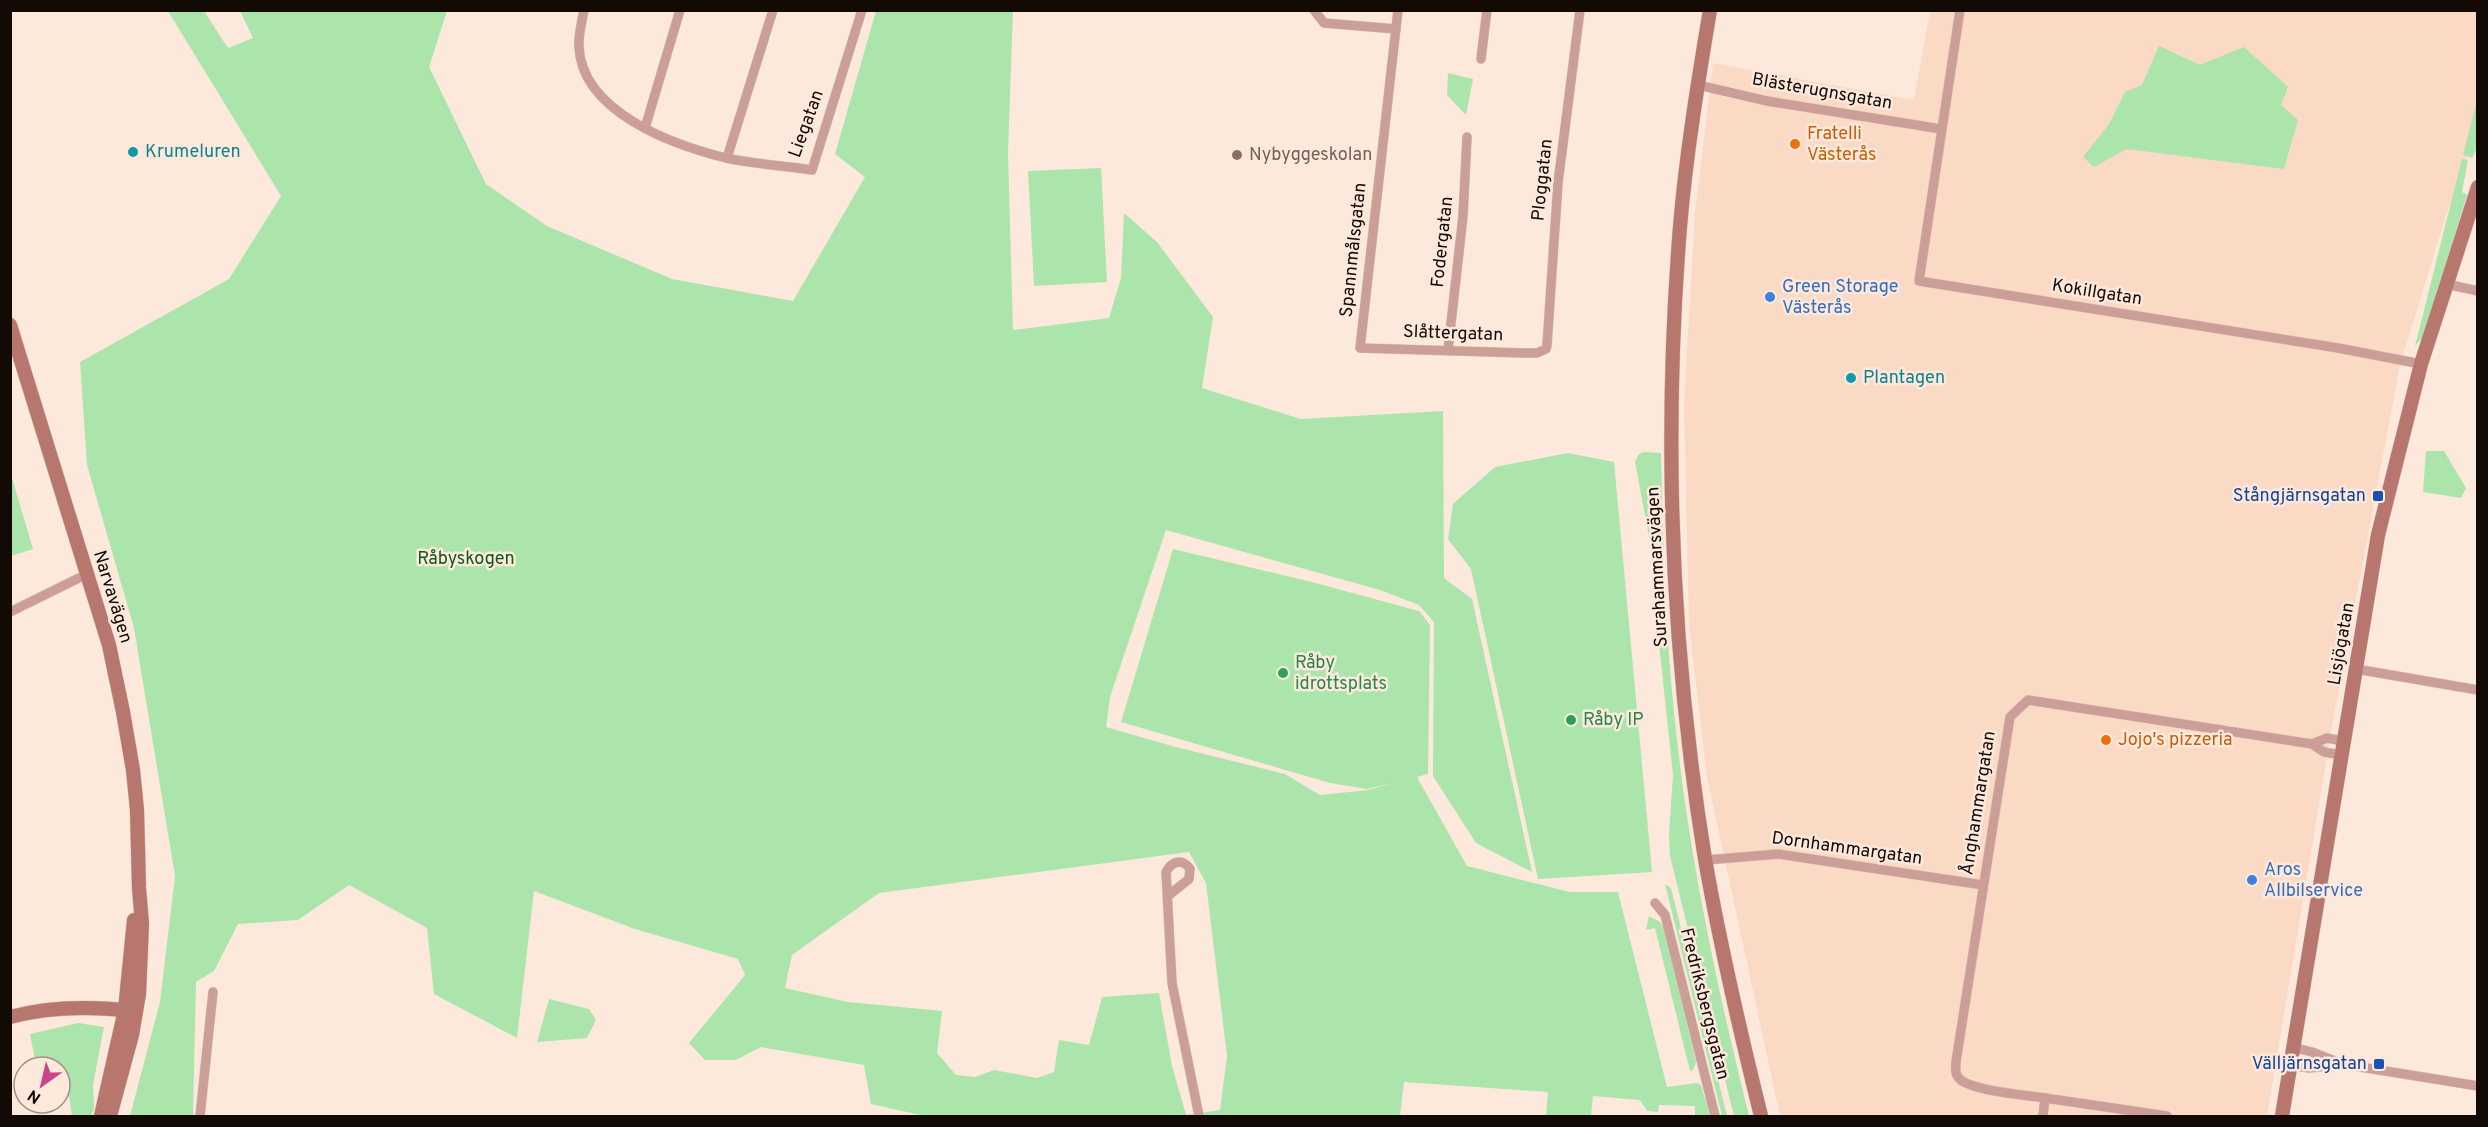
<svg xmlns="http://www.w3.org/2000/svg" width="2488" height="1127" font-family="Overpass,sans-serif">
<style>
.built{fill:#fad9c5}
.green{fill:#abe5ac;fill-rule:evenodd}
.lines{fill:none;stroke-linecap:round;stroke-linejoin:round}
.street-casing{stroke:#d8c5ba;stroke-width:10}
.secondary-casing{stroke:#d8c5ba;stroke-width:15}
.street{stroke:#cb9e98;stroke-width:9}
.secondary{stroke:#b7776f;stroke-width:14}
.food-dot{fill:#e8710a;stroke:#fde9dc;stroke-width:2}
.culture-dot{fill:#0f9aa8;stroke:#fde9dc;stroke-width:2}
.education-dot{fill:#8d6e63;stroke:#fde9dc;stroke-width:2}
.shop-dot{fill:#3f7fe0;stroke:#fde9dc;stroke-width:2}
.transit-dot{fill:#1a4fb4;stroke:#fde9dc;stroke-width:2}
.leisure-dot{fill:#2e9e5b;stroke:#fde9dc;stroke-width:2}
.labels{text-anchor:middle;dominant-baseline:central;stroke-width:5;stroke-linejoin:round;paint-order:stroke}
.street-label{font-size:18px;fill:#130a06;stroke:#fde9dc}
.food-label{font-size:18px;fill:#c56008;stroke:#fde9dc;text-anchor:start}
.culture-label{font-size:18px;fill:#0d838f;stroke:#fde9dc;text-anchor:start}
.education-label{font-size:18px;fill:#785e54;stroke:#fde9dc;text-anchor:start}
.shop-label{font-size:18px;fill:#366cbe;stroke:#fde9dc;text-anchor:start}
.transit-label{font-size:18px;fill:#164399;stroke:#fde9dc;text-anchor:end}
.park-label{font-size:18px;fill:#0e5a1a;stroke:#fde9dc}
.leisure-label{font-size:18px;fill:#27864d;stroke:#fde9dc;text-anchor:start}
</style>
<rect width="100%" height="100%" fill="#fde9dc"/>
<path class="built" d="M1930,11H2477V133L2447,212L2400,365L2332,726L2267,1116H1780L1707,777L1689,625L1684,402L1695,214L1713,63L1914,100Z"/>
<g class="green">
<path d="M168,11H204L228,48L253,38L240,11H447L429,67L486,184L547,226L672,279L793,301L865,177L835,154L876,11H1013L1008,152L1013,330L1109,318L1121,278L1124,213L1157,242L1213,317L1202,388L1301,419L1443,411L1444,578L1472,599L1532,872L1476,843L1433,776L1434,622L1419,605L1380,590L1166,530L1110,697L1106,727L1172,746L1285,774L1320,795L1368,790L1393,783L1367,789L1330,783L1121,722L1173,549L1312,582L1419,611L1430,625L1428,774L1417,777L1467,866L1570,892H1618L1667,1087L1696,1083L1701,1085L1710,1116H1695V1106L1659,1105L1658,1112L1647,1111L1640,1100L1593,1096L1591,1116H1546L1548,1092L1404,1082L1400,1116H925L871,1104L864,1065L761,1047L736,1060H705L689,1043L745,975L738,959L635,929L534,891L517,1038L434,994L427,928L349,885L298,920L238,924L214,971L196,982L193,1116H130L160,1002L175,876L134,628L87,465L80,362L229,279L281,196ZM1189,852L1206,883L1227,1056L1220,1110L1186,1115L1172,1066L1159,993L1102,997L1089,1045L1059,1040L1054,1072L1037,1078L994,1070L975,1077L956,1075L937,1053L942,1011L848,1002L785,988L792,955L879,893Z"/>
<path d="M2159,46L2200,65L2244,47L2288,87L2281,105L2298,120L2284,169L2126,149L2094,167L2083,157L2109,124L2125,92L2142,85Z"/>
<path d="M1448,73L1473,79L1466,115L1447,95Z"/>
<path d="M2477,100V148L2472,158L2463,155Z"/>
<path d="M2462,159L2468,160L2462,192L2467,195L2423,337L2415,346Z"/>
<path d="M1101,168L1107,282L1034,286L1028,171Z"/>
<path d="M2426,451H2444L2466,488L2461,498L2423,492Z"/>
<path d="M1645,452L1661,453C1663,540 1665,625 1674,711C1687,848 1716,983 1749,1116H1734L1670,856L1669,833L1673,775L1658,634L1653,558L1635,462L1639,454Z"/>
<path d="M1568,453L1614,462L1652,872L1538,879L1471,569L1448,539L1453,504L1495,467Z"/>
<path d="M10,471L33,549L11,556H10Z"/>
<path d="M1665,884L1671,888L1727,1116H1722Z"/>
<path d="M1649,916L1660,922L1664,928L1696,1062L1693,1070L1690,1071L1655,928L1646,930Z"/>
<path d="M549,999L589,1009L596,1020L587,1038L537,1042Z"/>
<path d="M78,1023L104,1027L93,1085L94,1108L91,1116H72L69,1096L60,1088V1067L36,1065L30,1034Z"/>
</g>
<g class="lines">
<defs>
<g id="street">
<path d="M584,10C582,22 578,35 579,47C582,112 673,145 726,158C754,164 784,166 812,170L862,10"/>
<path d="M1314,10L1324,23L1396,29"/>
<path d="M1398,10L1360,348L1523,353H1537L1546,349L1547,345L1558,183L1580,10"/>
<path d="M1960,10L1919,281L2338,348L2421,364"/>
<path d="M1481,59L1487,10"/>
<path d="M1698,85L1767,101L1941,129"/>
<path d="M645,128L680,10"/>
<path d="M727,158L773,10"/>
<path d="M2446,284L2478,291"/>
<path d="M1448,350L1463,216L1467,137"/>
<path d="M10,612L87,574"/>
<path d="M2356,669L2478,690"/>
<path d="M2312,744L2327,738L2343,741"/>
<path d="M1706,860L1778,854L1983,885"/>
<path d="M1169,895L1189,879L1190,869C1182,858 1172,861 1166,872L1172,983L1199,1116"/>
<path d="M1655,903L1665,915L1715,1116"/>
<path d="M2292,1047L2312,1052L2342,1064L2478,1086"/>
<path d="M2290,1065L2309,1068L2340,1065"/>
<path d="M2045,1098C2027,1095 1967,1091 1958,1077C1953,1071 1957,1057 1958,1049L2010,717L2028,700L2312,744L2324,752L2341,755"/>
<path d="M200,1116L213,992"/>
<path d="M2043,1116L2045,1098L2167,1116"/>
</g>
<g id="secondary">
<path d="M1710,10C1698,82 1686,155 1680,227C1663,438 1671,650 1705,859C1720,945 1740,1031 1761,1116"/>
<path d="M10,325L109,645L123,712L133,770L137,810L139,888L142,924L139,994L132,1035L110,1116"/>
<path d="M10,1017C51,1006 92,1006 133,1011"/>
<path d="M101,1116L125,1010L134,920"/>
<path d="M2282,1116L2378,535L2421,364L2478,187"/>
</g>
</defs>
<use href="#street" class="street-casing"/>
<use href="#secondary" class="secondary-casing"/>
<use href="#street" class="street"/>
<use href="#secondary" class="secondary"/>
</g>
<g class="food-dot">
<circle cx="1795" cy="144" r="6"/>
<circle cx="2106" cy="740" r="6"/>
</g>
<g class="culture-dot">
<circle cx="133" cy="152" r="6"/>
<circle cx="1851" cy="378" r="6"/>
</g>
<circle class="education-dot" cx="1237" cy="155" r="6"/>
<g class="shop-dot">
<circle cx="1770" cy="297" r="6"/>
<circle cx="2252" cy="880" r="6"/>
</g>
<g class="transit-dot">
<rect x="2372" y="490" width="12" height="12" rx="3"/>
<rect x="2373" y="1058" width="12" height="12" rx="3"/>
</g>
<g class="leisure-dot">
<circle cx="1283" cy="673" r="6"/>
<circle cx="1571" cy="720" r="6"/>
</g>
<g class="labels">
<g class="street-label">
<text transform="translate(1822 92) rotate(10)">Blästerugnsgatan</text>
<text transform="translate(807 124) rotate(-70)">Liegatan</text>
<text transform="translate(1543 180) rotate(-84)">Ploggatan</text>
<text transform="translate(1443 242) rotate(-84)">Fodergatan</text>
<text transform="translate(1354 250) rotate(-84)">Spannmålsgatan</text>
<text transform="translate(2097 293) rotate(9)">Kokillgatan</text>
<text transform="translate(1453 334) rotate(2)">Slåttergatan</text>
<text transform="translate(1658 567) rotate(-93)">Surahammarsvägen</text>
<text transform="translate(112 597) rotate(73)">Narvavägen</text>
<text transform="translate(2342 644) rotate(-80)">Lisjögatan</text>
<text transform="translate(1979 803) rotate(-81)">Ånghammargatan</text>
<text transform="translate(1847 849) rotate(8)">Dornhammargatan</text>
<text transform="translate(1704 1004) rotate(76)">Fredriksbergsgatan</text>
</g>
<g class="food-label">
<text x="1807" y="134">Fratelli<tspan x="1807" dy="21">Västerås</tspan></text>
<text x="2118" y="740">Jojo's pizzeria</text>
</g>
<g class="culture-label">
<text x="145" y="152">Krumeluren</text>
<text x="1863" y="378">Plantagen</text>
</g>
<g class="education-label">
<text x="1249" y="155">Nybyggeskolan</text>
</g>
<g class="shop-label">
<text x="1782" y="287">Green Storage<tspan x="1782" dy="21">Västerås</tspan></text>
<text x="2264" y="870">Aros<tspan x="2264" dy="21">Allbilservice</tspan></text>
</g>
<g class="transit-label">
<text x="2366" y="496">Stångjärnsgatan</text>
<text x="2367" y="1064">Välljärnsgatan</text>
</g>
<g class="park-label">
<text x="466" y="559">Råbyskogen</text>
</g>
<g class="leisure-label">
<text x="1295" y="663">Råby<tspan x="1295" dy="21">idrottsplats</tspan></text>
<text x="1583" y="720">Råby IP</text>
</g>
</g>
<rect width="2488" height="1127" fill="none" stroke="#130a06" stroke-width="24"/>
<g transform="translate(42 1085) rotate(214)"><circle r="28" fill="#fde9dc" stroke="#9f9086" stroke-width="1.5"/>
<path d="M0-4.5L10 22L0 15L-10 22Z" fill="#cb4688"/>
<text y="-9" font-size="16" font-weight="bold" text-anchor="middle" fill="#130a06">N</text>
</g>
</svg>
